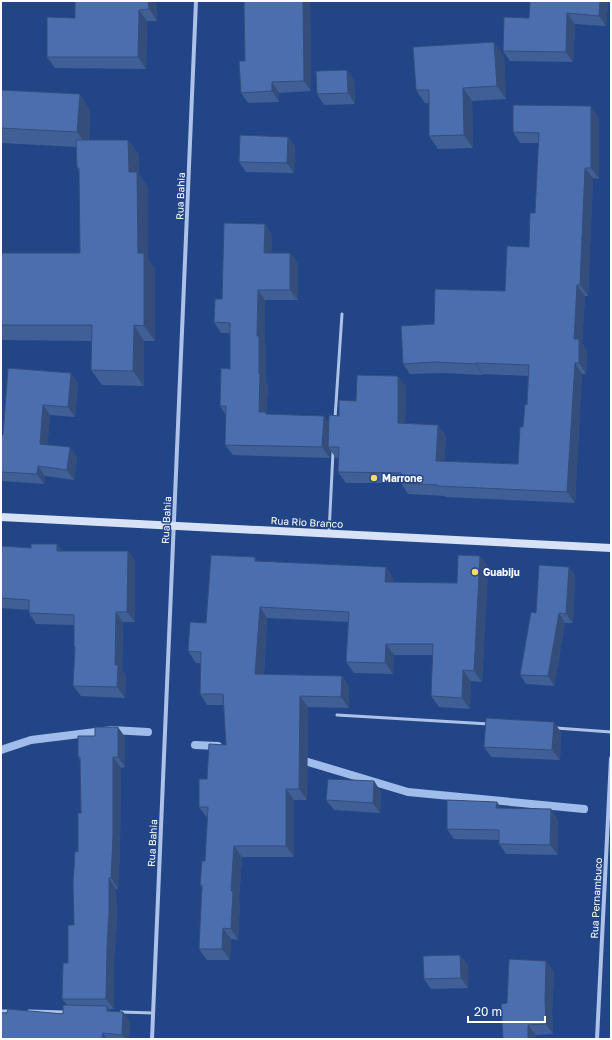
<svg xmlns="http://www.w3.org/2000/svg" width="612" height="1040" font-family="'Golos Text',sans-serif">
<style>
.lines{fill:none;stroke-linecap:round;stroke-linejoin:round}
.stream{stroke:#a0bcea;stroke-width:8}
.lane{stroke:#adc2e9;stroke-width:3}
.street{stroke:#adc2e9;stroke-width:4}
.secondary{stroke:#d7e2f7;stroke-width:8}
.wall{fill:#405f96}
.shaded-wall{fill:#344d7a}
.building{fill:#4b6eaf;stroke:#344d7a}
.poi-dot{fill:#f5db6f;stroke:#224587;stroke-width:1.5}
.labels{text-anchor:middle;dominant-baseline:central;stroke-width:3;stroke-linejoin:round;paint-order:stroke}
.street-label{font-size:10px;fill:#fff;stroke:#224587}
.poi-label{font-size:10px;font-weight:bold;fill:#fff;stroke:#224587;text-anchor:start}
</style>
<rect width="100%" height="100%" fill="#224587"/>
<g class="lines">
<g class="stream">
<path d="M195,745L218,746"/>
<path d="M1,750L31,740L112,730L148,732"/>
<path d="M298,759L408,792L584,809"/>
</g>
<g class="lane">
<path d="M335,418L342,314"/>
<path d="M329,533L333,452"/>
<path d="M337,715L489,724"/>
<path d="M556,728L611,732"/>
<path d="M1,1011H11"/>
<path d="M29,1011L65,1012"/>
<path d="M121,1012L153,1013"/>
</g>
<g class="street">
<path d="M152,1039L196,1"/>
<path d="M597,1039L611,758"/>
</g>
<path class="secondary" d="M1,517L611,548"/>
</g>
<g class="wall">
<path d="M156,1L157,21H147L146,69L55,68L47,57L75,18Z"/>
<path d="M244,1H310L311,91L279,93V102L248,103L241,93L245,61Z"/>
<path d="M608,1L606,26L575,24L573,62L510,61L503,51L529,18Z"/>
<path d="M504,55L506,99L472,101L473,148L438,149L429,136V103H425L416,90Z"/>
<path d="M354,80L355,104L324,105L317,94Z"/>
<path d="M1,90L90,110L89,140H128L139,155V175L148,187V259L155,269V341H144V386L102,385L91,370L92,341L1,340V253H80L79,172L77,168L76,147L1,143Z"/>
<path d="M599,117V179L593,178L588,296H585L582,344L587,350L586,374H582L575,503L445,497V496L408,494L401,483H346L338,472V458H336L330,450V458L233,455L225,445L226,415L220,406L230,369V333H221L214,322L222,299L265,224L272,235L271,253H290L298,263V300H265V344L266,346V382L268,385L266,413L267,414L329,423L339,416L356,401L406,386L405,423L438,425L446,436L444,461L518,464L527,405L528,376L483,374V375L443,373L410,374L403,364L434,324L505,291L529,247L535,213L539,143H520L513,132Z"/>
<path d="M288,137L295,147L294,173L246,172L239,162Z"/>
<path d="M8,368L78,383L75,417L50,415L47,445L70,447L77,457L74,480L45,476L44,484L1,481V434L3,435Z"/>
<path d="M57,544L62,551H128L135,561V622H123L122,670L126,675L125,698L81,696L73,686L75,649L74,647V625L36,624L29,613V610L1,608V546L31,548Z"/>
<path d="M480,556L488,567L482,682L471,681L470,709L439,707L431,696L433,655H394L393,674L354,673L346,662L348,622L267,618L264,674L342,676L349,687V708L308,707L307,800H294V857H242L239,900L240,902L238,940L231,939L230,960H207L199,949L202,888L200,885L205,861L208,818H207L199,807L207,779L226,745L224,705H207L200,694L201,663H196L188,651L206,623L259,561L386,567L393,578V582L457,583Z"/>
<path d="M569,567L575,576L573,623H565L554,686L526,684L520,675L536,613Z"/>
<path d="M561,732L560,760L491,757L484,747Z"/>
<path d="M125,737V767L121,768L120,846L118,889H116L117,922L114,958V1009H109L110,1011L123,1012L130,1022L129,1039H1L7,1013L63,1014L67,1005L62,999L74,925L81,813L80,761L78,757Z"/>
<path d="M374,781L381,792L380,813L334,810L326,800Z"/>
<path d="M501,809H551L558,820V855L506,854L499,844V840L454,839L447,829Z"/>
<path d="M546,961L554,972L552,1011L553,1034L536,1035V1039H503L507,1003Z"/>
<path d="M468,965V988L431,989L424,979Z"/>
</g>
<g class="shaded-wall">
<path d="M148,1H156L157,21L149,9Z"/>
<path d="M303,1H310L311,91L304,81Z"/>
<path d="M600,1H608L606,26L599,16Z"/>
<path d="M139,10L147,21L146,69L138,57Z"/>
<path d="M567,13L575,24L573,62L566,52Z"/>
<path d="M494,42L504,55L506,99L497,86Z"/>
<path d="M347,70L354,80L355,104L348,93Z"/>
<path d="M272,82L279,93V102L272,91Z"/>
<path d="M463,88L472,101L473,148L464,135Z"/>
<path d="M80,94L90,110L88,147L77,132Z"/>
<path d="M591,106L599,117V179L591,168Z"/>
<path d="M288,137L295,147L294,173L287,163Z"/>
<path d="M128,140L139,155V175L148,187V259L155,269V341L144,326L129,172Z"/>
<path d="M585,168L593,178L588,296L580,285Z"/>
<path d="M265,224L272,235L271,263L264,253Z"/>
<path d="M290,253L298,263V300L290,290Z"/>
<path d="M577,285L585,296L582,344L587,350L586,374L579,363L574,339Z"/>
<path d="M258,290L265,300V344L266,346V382L268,385L266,413L273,423L259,412V374L257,336Z"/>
<path d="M134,325L144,341V386L133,371Z"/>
<path d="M476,363L483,374V375L476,364Z"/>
<path d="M575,363L582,374L575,503L567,492Z"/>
<path d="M71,373L78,383L75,417L68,407Z"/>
<path d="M398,376L406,386L405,433L398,423Z"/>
<path d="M43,405L50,415L47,454L40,444Z"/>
<path d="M324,416L331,426L328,447L330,450V458L322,447Z"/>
<path d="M438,425L446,436L444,472L436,461Z"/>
<path d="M70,447L77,457L74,480L67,470Z"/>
<path d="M38,466L45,476L44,484L37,474Z"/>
<path d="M57,544L64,555L57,551Z"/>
<path d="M128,551L135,561V622L127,612Z"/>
<path d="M480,556L488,567L482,682L474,671Z"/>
<path d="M255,557L263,568L255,561Z"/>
<path d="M386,567L393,578V593L385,582Z"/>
<path d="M569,567L575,576L573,623L566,614Z"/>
<path d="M260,607L267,618L263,685L255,674Z"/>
<path d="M116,612L123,622L122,670L126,675L125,698L117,687L115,665Z"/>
<path d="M559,613L565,623L554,686L548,676Z"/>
<path d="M386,644L394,655L393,674L385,663Z"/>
<path d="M463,670L471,681L470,709L462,698Z"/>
<path d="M342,676L349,687V708L341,697Z"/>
<path d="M300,696L308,707L307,800L299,789Z"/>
<path d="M554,722L561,732L560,760L552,750Z"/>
<path d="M118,727L125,737V767L118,757Z"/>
<path d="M113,757L121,768L120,846L118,889L111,878Z"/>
<path d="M374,781L381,792L380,813L373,803Z"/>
<path d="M286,789L294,800V857L286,846Z"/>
<path d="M497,802L504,812L496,808Z"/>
<path d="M551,809L558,820V855L550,845Z"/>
<path d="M234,846L242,857L239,900L240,902L238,940L231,929V891Z"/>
<path d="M109,878L116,889L117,922L114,958V1009L106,999Z"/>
<path d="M223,928L231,939L230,960L222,949Z"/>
<path d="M460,955L468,965V988L461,978Z"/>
<path d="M546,961L554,972L552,1011L553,1034L546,1024L545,1000Z"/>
<path d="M107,1006L114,1015L107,1011Z"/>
<path d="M123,1012L130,1022L129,1039H125L122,1035Z"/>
<path d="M528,1025L536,1035V1039H528Z"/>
<path d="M103,1033L107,1039H102Z"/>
</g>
<g class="building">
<path d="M75,1H148L149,9L139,10L138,57H47V17L75,18Z"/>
<path d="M244,1H303L304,81L272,82V91L241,93L239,61H245Z"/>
<path d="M530,1H600L599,16L567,13L566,52L503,51L504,17L529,18Z"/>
<path d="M494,42L497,86L463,88L464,135L429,136V90H416L413,47Z"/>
<path d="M347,70L348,93L317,94L316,71Z"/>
<path d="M1,90L80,94L77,132L1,128Z"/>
<path d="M513,105L591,106V168H585L580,285H577L574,339H579V363H575L567,492L438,486V485L401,483V473L338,472L339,447H328L329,415L339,416V400L356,401L357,375L398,376V423L438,425L436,461L518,464L520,427H523L525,404L527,405L529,365L476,363V364L435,362L403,364L401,326L434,324L435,289L505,291L507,246L529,247L530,213H535L539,133L513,132Z"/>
<path d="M240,135L288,137L287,163L239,162Z"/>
<path d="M76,140H128L129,172H137L138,253H144V326L134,325L133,371L91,370L92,325H1V253H80L79,168H77Z"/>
<path d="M224,223L265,224L264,253H290V290H258L257,336H259V374H260L259,412H266V414L324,416L322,447L225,445L226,406H220L221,368L230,369V323L214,322L215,299H222Z"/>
<path d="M8,368L71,373L68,407L43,405L40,444L70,447L67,470L38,466L37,474L1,472V434L3,435Z"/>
<path d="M31,544H57V551H128L127,612H116L115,665H118L117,687L73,686L75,647H74V615L29,613V600L1,598V546L31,548Z"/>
<path d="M211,555L255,557V561L386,567L385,582L457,583L458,555L480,556L474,671L463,670L462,698L431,696L433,644H386L385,663L346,662L349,612L260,607L255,674L342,676L341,697L300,696L299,789H286V846H234L231,891H233L231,929L223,928L222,949H199L202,885H200L202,861H205L208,807H199V779H207L209,744L226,745L223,694H200L201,652L188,651L190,622L206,623Z"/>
<path d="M539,565L569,567L566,614L559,613L548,676L520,675L531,612L536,613Z"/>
<path d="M486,718L554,722L552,750L484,747Z"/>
<path d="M95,727H118V757H113V836L111,878H109V912L107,947L106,999H62L63,963H68V925H74L73,884L75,851L78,852V813H81L80,757H78V736H95Z"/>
<path d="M328,779L374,781L373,803L326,800Z"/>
<path d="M447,800L497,802L496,808L551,809L550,845L499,844V830L447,829Z"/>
<path d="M460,955L461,978L424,979L423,956Z"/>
<path d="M509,959L546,961L545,1000L546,1024L528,1025V1039H503L501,1004L507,1003Z"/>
<path d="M63,1005L107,1006V1011L123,1012L122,1035L103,1033L102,1039H1V1013H7L8,1009L63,1014Z"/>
</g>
<g class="poi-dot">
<circle cx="374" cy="478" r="4"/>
<circle cx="475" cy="572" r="4"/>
</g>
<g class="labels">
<g class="street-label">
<text transform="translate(180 196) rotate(-88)">Rua Bahia</text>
<text transform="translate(166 520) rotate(-87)">Rua Bahia</text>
<text transform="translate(307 522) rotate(3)">Rua Rio Branco</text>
<text transform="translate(152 843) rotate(-87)">Rua Bahia</text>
<text transform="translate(596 898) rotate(-87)">Rua Pernambuco</text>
</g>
<g class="poi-label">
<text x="382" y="478">Marrone</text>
<text x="483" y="572">Guabiju</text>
</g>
</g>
<rect width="612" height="1040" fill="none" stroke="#ffffff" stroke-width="4"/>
<path d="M468 1016v6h77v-6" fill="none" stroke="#ffffff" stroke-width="2"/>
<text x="474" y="1016" font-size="12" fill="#ffffff" stroke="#224587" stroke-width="3" paint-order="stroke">20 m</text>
</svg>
